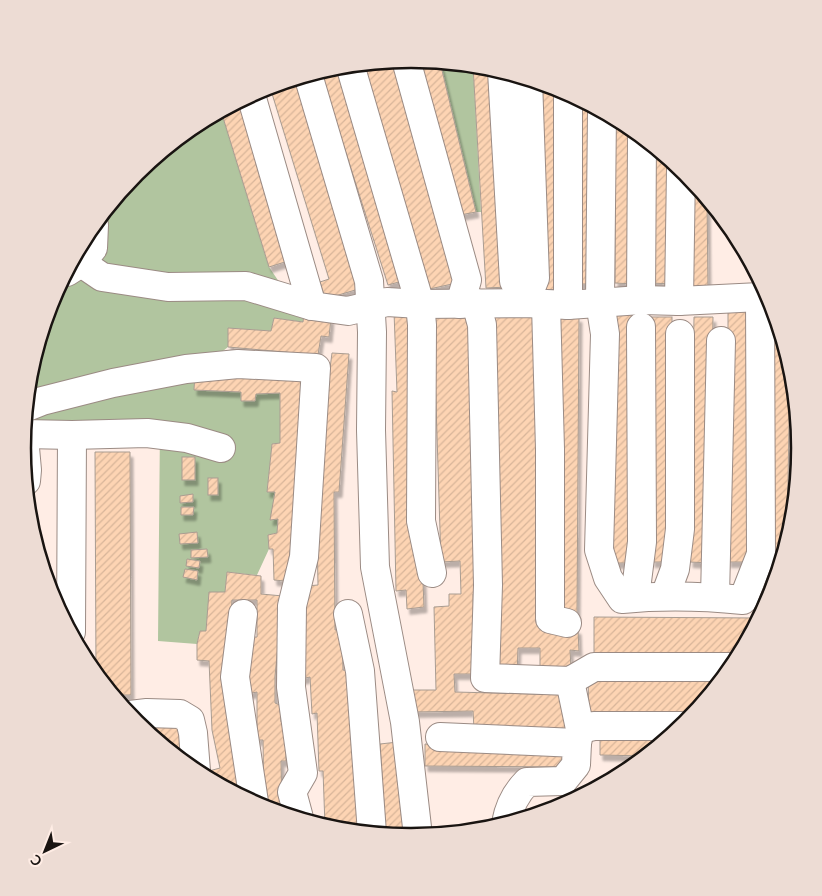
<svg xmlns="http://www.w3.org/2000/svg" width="822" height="896" font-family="Lato,sans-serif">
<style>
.grass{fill:#b1c59f}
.building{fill:url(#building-hatch);stroke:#a99c91;filter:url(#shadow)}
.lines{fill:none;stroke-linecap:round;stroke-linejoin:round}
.minor-casing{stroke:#9b8b84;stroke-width:30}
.minor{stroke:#fff;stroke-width:28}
.rim{fill:none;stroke:#191411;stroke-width:2.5}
</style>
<defs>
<pattern id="building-hatch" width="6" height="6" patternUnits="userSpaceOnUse" patternTransform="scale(1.25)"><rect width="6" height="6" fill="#fdd4b3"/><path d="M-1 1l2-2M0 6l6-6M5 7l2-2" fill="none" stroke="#d8b599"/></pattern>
<filter id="shadow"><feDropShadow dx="3" dy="5.5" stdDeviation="1" flood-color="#0004"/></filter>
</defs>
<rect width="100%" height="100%" fill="#ffede5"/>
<g class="grass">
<path d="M440,62L473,66L481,212H476Z"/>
<path d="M221,111L269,267L288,295L304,314L303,322L274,318L271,331L228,328V347L195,373L194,390L241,392V401H254L256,394L280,393V443L272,444L267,492H275L271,520L278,519L277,533L268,535L269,549L257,575L227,572L225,592L210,593L206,631H200L197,644L158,641L160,425H25L30,372L52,299L58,288L88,277L105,253L106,211L137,173L195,125Z"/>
</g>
<g class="building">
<path d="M418,60L440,62L476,212L460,215Z"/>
<path d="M400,61L461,282L425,290L361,64Z"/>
<path d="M473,66L487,67L495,69L508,287L486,288Z"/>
<path d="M335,67H339L406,280L388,285L320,71Z"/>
<path d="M298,78L362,288L325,299L320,282L329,279L270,87Z"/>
<path d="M539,83L558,89L565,289L546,290Z"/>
<path d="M576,98L594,107L592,284H574Z"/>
<path d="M240,101L288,261L269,267L221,111Z"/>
<path d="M615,119L627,125L635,131L634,284L615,283Z"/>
<path d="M653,146L672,162L673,284L651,283Z"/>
<path d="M689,177L707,199L708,287H689Z"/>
<path d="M770,305H772L790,366L787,542L770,597Z"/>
<path d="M433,308L469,309L478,594H473L475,674H454L455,692L570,695L572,736L474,729L473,711L413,712L412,690H436L434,607L449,606V594H461L460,561L441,562Z"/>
<path d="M490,309L534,311L541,626L578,629L579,651L570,650L571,668L540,667V648H518L517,675L497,673L498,406Z"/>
<path d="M412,311L424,607L407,609L406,590L396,591L392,391L397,392L394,312Z"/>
<rect x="728" y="311" width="21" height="251"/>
<path d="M304,314L331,318L329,337L321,336L318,355L228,347V328L271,331L274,318L303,322Z"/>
<path d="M614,314H632L631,563H613Z"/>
<path d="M557,317H579L577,616L559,615Z"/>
<rect x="652" y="317" width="20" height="245"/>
<path d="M694,317H713L709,563L690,562Z"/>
<path d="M332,353L349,354L339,492H334L335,630H342L343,670L349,671L366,832L335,829L325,826L323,771H319L317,713L312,714L310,677L301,679L306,586L318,585L316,476Z"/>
<path d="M195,373L309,379L296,519L285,581L274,580L273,549H269L268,535L277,533L278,519L270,520L275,492H267L272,444L280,443V393L256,394L255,401H241V392L194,390Z"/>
<path d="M95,452H130L131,695H113L96,673Z"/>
<rect x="182" y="457" width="13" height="23"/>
<rect x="208" y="478" width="10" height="17"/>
<path d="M193,494V502L180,503V496Z"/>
<path d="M181,507H194L193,515H181Z"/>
<path d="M197,532L198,543L180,544L179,534Z"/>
<path d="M207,549L208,557L191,558V550Z"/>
<path d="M187,559L200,561L199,568L186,566Z"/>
<path d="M185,569L198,571L197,580L183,577Z"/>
<path d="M227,572L261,576V594L283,596L275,676V703L280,705L281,722L286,723V761H281L282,813L264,807L263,740H257V692L247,694V637H257V600H232L228,659L245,798L212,780L209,771L220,768L212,730L209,661L197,660V644L200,631H206L209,592H225Z"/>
<path d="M594,617L759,618L738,656L594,653Z"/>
<path d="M724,677L692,715L589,716L588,678Z"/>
<path d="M180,723L184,762L146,730L145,726Z"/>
<path d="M600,735H671L646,756L600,755Z"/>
<path d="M398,742L404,836L386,834L380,744Z"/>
<path d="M425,744L567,749L566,767L425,766Z"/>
</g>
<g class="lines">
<defs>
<g id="minor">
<path d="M406,60L467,280L460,304"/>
<path d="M350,65L420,304L422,325L421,521L432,573"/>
<path d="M502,71L514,281L525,303L535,278L528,80"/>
<path d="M308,75L369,281L372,332L371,430L375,567L405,722L418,836"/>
<path d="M251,95L312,306"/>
<path d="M602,112L600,302L605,334L599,550L608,578L622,599C662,595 703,596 743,600L761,554L760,297"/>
<path d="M74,258L102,277L168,287L246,286L312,306L348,311L387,302L420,304L525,303L568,305L641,300L679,301L760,297L769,298"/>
<path d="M67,272L81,263L93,248L94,225"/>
<path d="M641,300L642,137"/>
<path d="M679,301L681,169"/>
<path d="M476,303L482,325L488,585L485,678L570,681L594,667H732"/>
<path d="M546,305L550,449V619L567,623"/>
<path d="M568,305V94"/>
<path d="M27,407L42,401L113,383L186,369L238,364L316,368L304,557L292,606L291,687L303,773L292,792L299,818"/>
<path d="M24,434L72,435L147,433L187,438L221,448"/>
<path d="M24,437L27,470L26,481"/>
<path d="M665,596L675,569L680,529V334"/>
<path d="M635,597L642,542L641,327"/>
<path d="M715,597L721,341"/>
<path d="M243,614L235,677L254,802"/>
<path d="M348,614L360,671L372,833"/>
<path d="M71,632L72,435"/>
<path d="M570,681L580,729L577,743"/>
<path d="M130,715L147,713L180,714L190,720L193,733L196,771"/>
<path d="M580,729L594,726H681"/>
<path d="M440,737L577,743L576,765L563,781L527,782C516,793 509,807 506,823"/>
</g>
</defs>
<use href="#minor" class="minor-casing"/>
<use href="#minor" class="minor"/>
</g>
<path d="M0 0H822V896H0ZM31 448a380 380 0 1 1 760 0a380 380 0 1 1-760 0Z" fill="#eddcd4" fill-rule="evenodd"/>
<path class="rim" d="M31 448a380 380 0 1 1 760 0a380 380 0 1 1-760 0Z"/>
<g transform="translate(45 851) rotate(223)" stroke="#ffede5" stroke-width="4" paint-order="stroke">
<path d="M0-4L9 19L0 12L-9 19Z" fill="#191411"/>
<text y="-8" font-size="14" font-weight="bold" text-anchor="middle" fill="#191411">С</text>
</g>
</svg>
